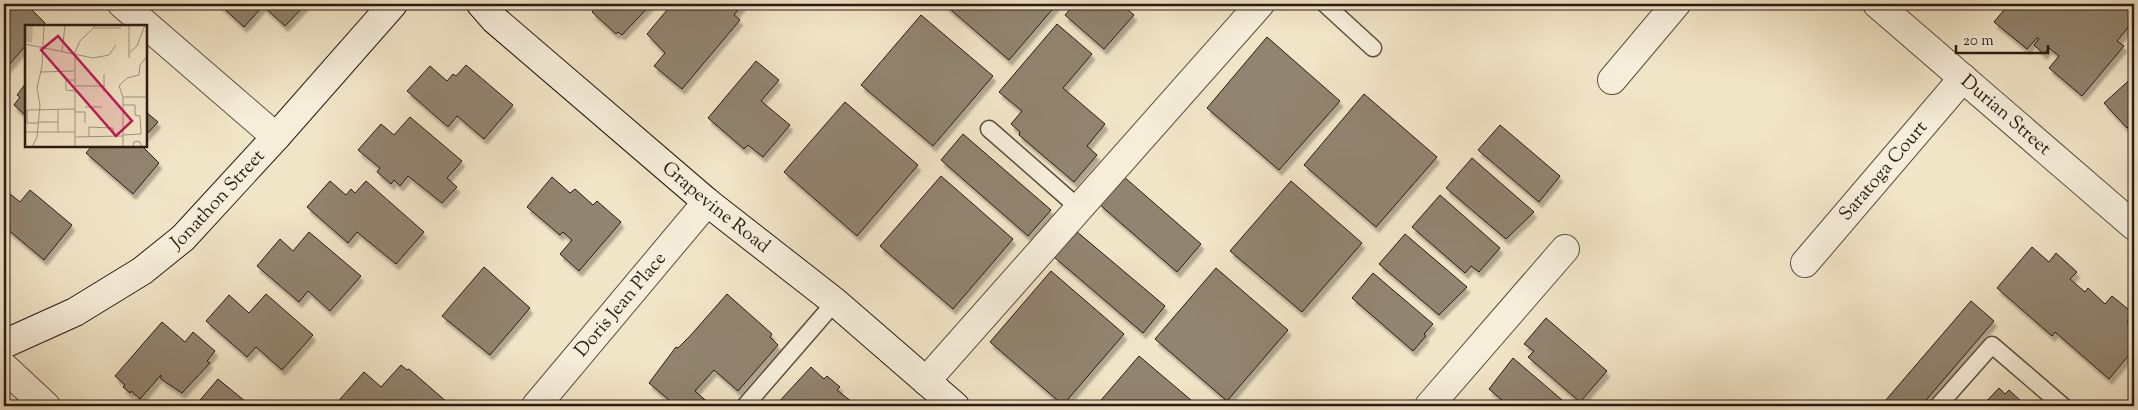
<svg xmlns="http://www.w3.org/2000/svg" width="2138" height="410" font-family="'Sorts Mill Goudy',serif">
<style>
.building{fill:#918470;stroke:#2a1b12;filter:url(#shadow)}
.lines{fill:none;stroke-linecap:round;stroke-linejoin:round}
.lane-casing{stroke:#5c4e3f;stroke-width:19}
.street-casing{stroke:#5c4e3f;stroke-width:30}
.secondary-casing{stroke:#2a1b12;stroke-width:30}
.lane{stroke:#f6eedb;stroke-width:16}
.street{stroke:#f6eedb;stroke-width:28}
.secondary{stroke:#f6eedb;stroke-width:28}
.labels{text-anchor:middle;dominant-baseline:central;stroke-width:4;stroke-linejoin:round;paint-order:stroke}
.street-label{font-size:19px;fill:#2a1b12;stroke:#f6eedb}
.inset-road{fill:none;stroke:#a1947f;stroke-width:1}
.view{fill:#c2185b;fill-opacity:0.15;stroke:#c2185b;stroke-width:2.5}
.inset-edge{fill:none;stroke:#2a1b12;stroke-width:2.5}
</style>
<defs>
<filter id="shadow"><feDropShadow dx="3" dy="5.5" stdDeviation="1" flood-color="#0004"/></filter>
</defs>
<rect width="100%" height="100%" fill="#f1e5c7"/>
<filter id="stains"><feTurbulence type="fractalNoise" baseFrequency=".004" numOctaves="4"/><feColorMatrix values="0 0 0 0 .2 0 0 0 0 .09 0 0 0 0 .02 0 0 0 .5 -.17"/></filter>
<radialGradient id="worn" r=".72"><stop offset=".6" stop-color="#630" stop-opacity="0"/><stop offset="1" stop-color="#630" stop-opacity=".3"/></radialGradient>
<g class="building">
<path d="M16,4H23L31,9L45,23L42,26H26V45L4,71V18Z"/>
<path d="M219,4H306L285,26L263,6L244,27Z"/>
<path d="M597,4H651L622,35L618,32L616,34L592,12L598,5Z"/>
<path d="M672,4H743L734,15L740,20L682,89L654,66L665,53L647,34Z"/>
<path d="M944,4H1057L1009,60Z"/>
<path d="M1075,4H1121L1134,15L1104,49L1065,15Z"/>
<path d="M2009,4H2134V20L2117,41L2124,46L2082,96L2049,68L2059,56L2049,48L2044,54L2034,45L2039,39L2037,38L2027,49L1994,22Z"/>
<path d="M921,15L993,76L933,146L861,85Z"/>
<path d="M1057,24L1092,54L1063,88L1105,124L1087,146L1097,155L1074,182L1019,135L1020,132L1011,124L1022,111L999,92Z"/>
<path d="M1267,37L1340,101L1279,170L1207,108Z"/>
<path d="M756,61L779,80L761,101L790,125L763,157L748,145L744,149L708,118Z"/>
<path d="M466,65L513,105L484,139L457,116L448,127L407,91L430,66L447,81L453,74L456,76Z"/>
<path d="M2134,76V129L2131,125L2127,128L2104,103Z"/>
<path d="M26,83V116L14,105L20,97L17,95Z"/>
<path d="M1364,94L1437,157L1376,227L1304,165Z"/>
<path d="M845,102L918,165L857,236L784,172Z"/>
<path d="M146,112L158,122L146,135Z"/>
<path d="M410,117L462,161L447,178L457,187L442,203L408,176L400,186L394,180L391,184L377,172L380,168L358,150L381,124L394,135Z"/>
<path d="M1500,125L1560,176L1539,202L1478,150Z"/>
<path d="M963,134L1051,210L1028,236L941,160Z"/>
<path d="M92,146H142L159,163L133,194L86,153Z"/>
<path d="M1472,158L1534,212L1506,239L1446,188Z"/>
<path d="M941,176L1013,239L953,309L880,246Z"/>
<path d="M1123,176L1201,244L1177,272L1099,204Z"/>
<path d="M552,177L570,193L575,189L593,205L597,201L621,222L579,271L560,254L572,240L563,232L560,235L527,207Z"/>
<path d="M330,181L346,195L351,189L355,193L366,181L424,232L396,264L357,232L348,243L307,207Z"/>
<path d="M1291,181L1362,243L1302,312L1230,251Z"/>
<path d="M4,189L20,202L30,190L72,225L44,260L6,228L4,231Z"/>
<path d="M1440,195L1500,248L1479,272L1471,266L1465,273L1412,227Z"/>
<path d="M1076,231L1165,306L1143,333L1054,257Z"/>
<path d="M309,232L361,276L330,311L308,291L299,302L257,266L280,239L293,251Z"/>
<path d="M1405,234L1467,287L1439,315L1379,264Z"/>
<path d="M2032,247L2049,262L2056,253L2077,272L2070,279L2085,292L2088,288L2105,304L2112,296L2134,314L2127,322L2134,328V349L2109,379L2055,332L2052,336L1997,288Z"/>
<path d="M484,267L530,308L490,355L442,316Z"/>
<path d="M1216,268L1288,330L1227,401L1155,339Z"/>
<path d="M1051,271L1124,334L1063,405L990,342Z"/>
<path d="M1373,273L1433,324L1424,334L1426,336L1413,351L1352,298Z"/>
<path d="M266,294L313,335L282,370L256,347L247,357L206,321L229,295L249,313Z"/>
<path d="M727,294L772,334L770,337L778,345L738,391L714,370L695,391L712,406H676L649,383L676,347L678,348L690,336Z"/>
<path d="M1971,301L1994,321L1921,406H1892L1885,401Z"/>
<path d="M1546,318L1607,371L1580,402L1528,357L1534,351L1524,344Z"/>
<path d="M162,322L185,342L193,332L215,351L207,361L210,363L182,393L161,379V375L140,399L131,391L130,393L123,387L125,385L115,376Z"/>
<path d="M1139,356L1198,406H1096Z"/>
<path d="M1513,358L1569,406H1509L1489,389Z"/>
<path d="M401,365L407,370L409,369L448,403L445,406H334L364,372L381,387Z"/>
<path d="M811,367L824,379L827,376L840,387L837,390L857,406H775Z"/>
<path d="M218,379L251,406H195Z"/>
<path d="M1999,388L2005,394L2009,390L2023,403L2025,401L2030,405L1982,406Z"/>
</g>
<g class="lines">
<defs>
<g id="lane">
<path d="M1325,4L1373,48"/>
<path d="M989,129L1079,208"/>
<path d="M745,406L835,302"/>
<path d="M1938,406L1992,345L2063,406"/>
</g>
<g id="street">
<path d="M122,4L276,137"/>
<path id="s1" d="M1877,4L2134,226"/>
<path d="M1612,80L1676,4"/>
<path id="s2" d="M1805,263L1963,78"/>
<path d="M4,367L46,406"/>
<path d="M926,381L1260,4"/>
<path id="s3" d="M536,406L707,202"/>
<path d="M1429,406L1565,249"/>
</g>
<g id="secondary">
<path id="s4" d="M481,4L495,20L707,202L835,302L955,406"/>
<path id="s5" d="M4,344L75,312L142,271L183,238L276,137L393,4"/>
</g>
</defs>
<use href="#lane" class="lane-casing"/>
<use href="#street" class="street-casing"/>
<use href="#secondary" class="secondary-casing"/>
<use href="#lane" class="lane"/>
<use href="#street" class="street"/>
<use href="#secondary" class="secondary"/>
</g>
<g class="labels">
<g class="street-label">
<text stroke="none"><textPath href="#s1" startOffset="170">Durian Street</textPath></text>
<text stroke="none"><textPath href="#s2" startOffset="121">Saratoga Court</textPath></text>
<text stroke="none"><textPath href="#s5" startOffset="261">Jonathon Street</textPath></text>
<text stroke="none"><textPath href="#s4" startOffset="311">Grapevine Road</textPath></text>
<text stroke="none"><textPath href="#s3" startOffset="132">Doris Jean Place</textPath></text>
</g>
</g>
<g transform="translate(25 25)">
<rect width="122" height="122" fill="#f1e5c7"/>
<path d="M0,0H8L7,18L0,16Z" fill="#cfc3a8"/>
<path class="inset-road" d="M104,0V33M69,3H96M0,19L68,33L84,30L91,20M37,27L40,0M104,28L112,21L120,0M16,47L49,46M50,55H41V65L50,66M50,61H79M79,67V49M98,72H123M98,80H110V90L115,91L116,109L98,110M60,82H77M33,85V107M50,87H60V98M13,97H33M13,98H2V85L50,84M0,107H50M50,112L98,111M64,112V102L88,103L89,111M7,122L12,112L15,80L12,63L17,41L19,0M50,122V27L55,16L71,0M98,122V72L94,61L102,53L114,50L115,40L123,30M108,122L109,117L114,116L117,122"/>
<path class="view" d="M33,11L107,96L91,111L16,25Z"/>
<rect width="122" height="122" class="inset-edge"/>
</g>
<rect width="2138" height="410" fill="none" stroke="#f1e5c7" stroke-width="20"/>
<rect x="5" y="5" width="2128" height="400" fill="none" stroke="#2a1b12" stroke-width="2.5"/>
<rect x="10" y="10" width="2118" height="390" fill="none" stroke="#2a1b12"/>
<path d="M1956 45v8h92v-8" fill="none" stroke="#2a1b12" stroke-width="2.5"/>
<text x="1963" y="45" font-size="15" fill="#2a1b12" stroke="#f6eedb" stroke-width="4" paint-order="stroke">20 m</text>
<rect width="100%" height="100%" filter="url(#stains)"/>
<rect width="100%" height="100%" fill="url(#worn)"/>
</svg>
